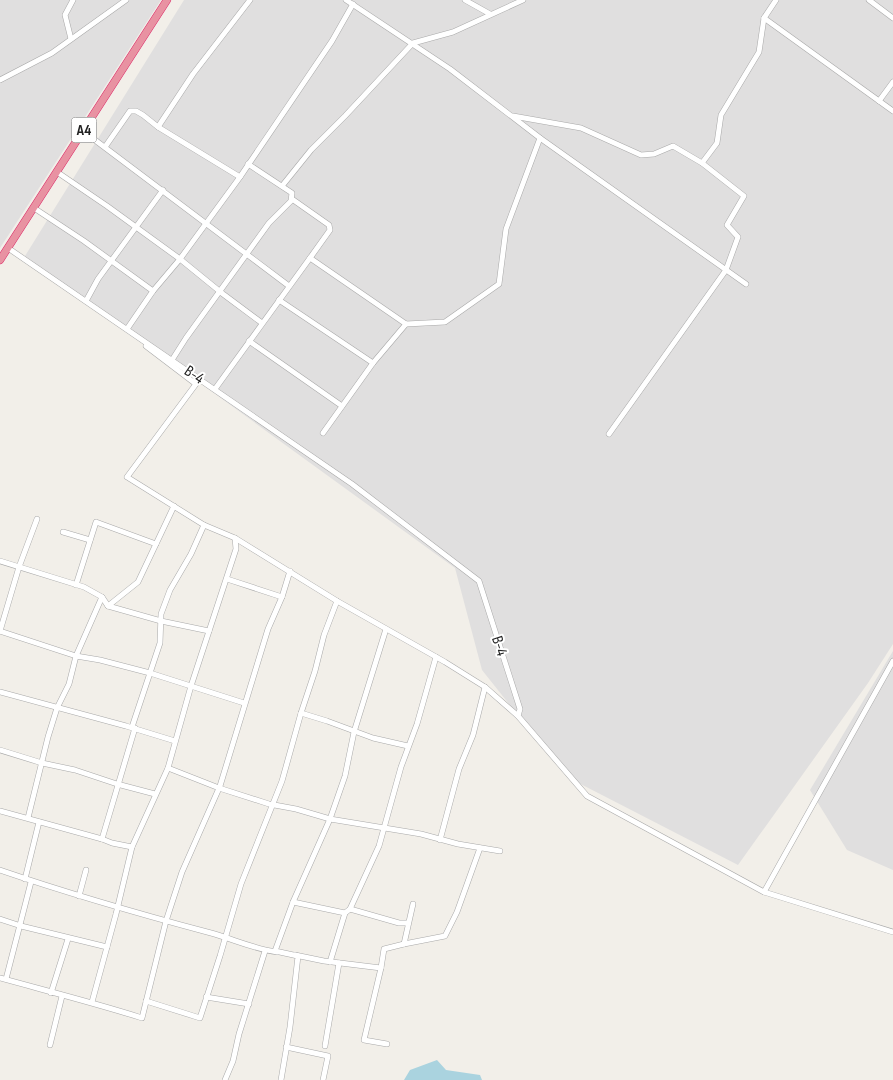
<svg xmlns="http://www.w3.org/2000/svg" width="893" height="1080" font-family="'Sofia Sans Condensed',sans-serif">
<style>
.residential{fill:#e0dfdf}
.water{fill:#aad3df}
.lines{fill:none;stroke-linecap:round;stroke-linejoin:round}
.minor-casing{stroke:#a9a9a9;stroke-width:6}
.highway-casing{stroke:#dc2a67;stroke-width:8}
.minor{stroke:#fff;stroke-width:5}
.highway{stroke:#e892a2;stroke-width:7}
.labels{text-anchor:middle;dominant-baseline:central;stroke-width:4;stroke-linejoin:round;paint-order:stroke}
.shield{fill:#fff;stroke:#646464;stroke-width:1}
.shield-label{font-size:15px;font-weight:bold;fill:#222}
.street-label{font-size:16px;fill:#222;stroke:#fff}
</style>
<rect width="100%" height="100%" fill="#f2efe9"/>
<g class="residential">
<path d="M0,0H161L0,248Z"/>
<path d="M184,0H893V644L868,683L738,865L567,777L482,670L455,568L25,256Z"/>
<path d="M893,651V870L847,850L810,790Z"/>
</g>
<path class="water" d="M437,1060L446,1070L480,1075L482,1080H404L410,1070Z"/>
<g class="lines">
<defs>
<g id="minor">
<path d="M346,0L450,69L540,138L746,284"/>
<path d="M465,0L490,14"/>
<path d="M869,0L893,18"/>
<path d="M764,18L893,111"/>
<path d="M71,39L65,15L73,0"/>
<path d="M0,80L52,53L126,0"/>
<path d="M879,101L893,82"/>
<path d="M513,116L581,128L641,155L654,154L673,146L702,163L717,143L721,115L759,52L764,18L776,0"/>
<path d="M158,127L193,74L250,0"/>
<path d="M83,131L289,286"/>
<path d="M105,147L130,111H136L143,115L158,127L240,177"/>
<path d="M57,172L107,206L180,259L223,294L262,323"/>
<path d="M282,186L311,150L345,116L413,43L453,32L523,0"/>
<path d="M292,199L329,225L330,230L310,258"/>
<path d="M34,208L84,241L153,291"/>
<path d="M8,248L352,484L479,581L520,709L518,716L587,796L764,892L893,661"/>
<path d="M279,300L373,363"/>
<path d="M86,301L98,279L163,190"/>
<path d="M127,329L153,291L180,259L240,177L332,41L353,4"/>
<path d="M249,341L342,406"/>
<path d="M146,346L196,384L127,477L204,525L235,538L337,601L445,662L485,687L518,716"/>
<path d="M172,360L186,338L269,223L291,201L292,193L248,164"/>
<path d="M215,389L310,258L406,324L445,322L499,284L506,229L540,138"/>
<path d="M323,433L373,363L406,324"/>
<path d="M609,434L726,270L738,237L727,225L744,196L702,163"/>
<path d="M63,532L90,540"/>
<path d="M0,561L84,587L102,597L108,606L161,621L209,631"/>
<path d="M227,579L282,597"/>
<path d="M76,585L96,522L156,544"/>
<path d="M108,606L138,582L174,506"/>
<path d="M0,631L76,656L100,660L150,673L244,703"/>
<path d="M0,631L19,567L37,519"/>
<path d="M0,692L126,726L175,741"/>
<path d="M301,713L327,721L373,738L408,746"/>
<path d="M132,727L160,643L161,614L170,590L191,554L204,525"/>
<path d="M0,750L42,763L75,770L117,784L155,794"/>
<path d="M168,768L219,788L269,804L296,809L330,819L421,834L458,844L500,851"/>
<path d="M0,811L102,839L112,843L132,847"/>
<path d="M28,818L48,737L57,708L69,684L76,656L102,597"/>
<path d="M102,839L135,728"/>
<path d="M440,840L459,769L473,735L485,687"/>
<path d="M0,870C70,894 140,914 211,933C233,939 254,949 277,952"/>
<path d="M25,879L39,822"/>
<path d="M764,892L893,932"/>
<path d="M79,896L86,870"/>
<path d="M293,902L345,913"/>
<path d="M350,909L399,923H408"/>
<path d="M0,919L21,926L107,947"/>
<path d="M404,944L445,936L457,912L480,848"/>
<path d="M295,955L324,961L381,968"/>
<path d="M330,962L345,913L350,909L379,846L401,767L417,724L436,657"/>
<path d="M0,978C47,991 95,1003 142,1018L166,921L182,872L220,786L268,629L282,597L290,571"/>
<path d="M6,979L31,882"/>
<path d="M51,993L68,939"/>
<path d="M206,997L249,1004"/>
<path d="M146,1001L200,1018L220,956L241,884L282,781L301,713L315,671L324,635L337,601"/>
<path d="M92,1002L116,914L132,847L168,768L191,686L236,549L235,538"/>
<path d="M387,1044L364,1040L381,968L384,949L404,944L413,904"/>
<path d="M50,1045L62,996"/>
<path d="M325,1046L339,963"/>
<path d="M286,1047L328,1056L323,1080"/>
<path d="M225,1080L233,1061L239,1034L265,951"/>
<path d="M281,1080L290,1027L298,956L275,951L293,902L330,819L345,776L354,732L386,629"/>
</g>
<path id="highway" d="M0,260L167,0"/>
</defs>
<use href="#minor" class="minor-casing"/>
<use href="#highway" class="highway-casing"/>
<use href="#minor" class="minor"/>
<use href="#highway" class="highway"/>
</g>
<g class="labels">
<rect class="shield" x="71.5" y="117.5" width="25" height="25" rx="4"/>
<g class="shield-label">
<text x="84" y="130">A4</text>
</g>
<g class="street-label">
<text transform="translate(194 375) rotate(34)">B-4</text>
<text transform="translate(499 646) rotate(72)">B-4</text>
</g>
</g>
</svg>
